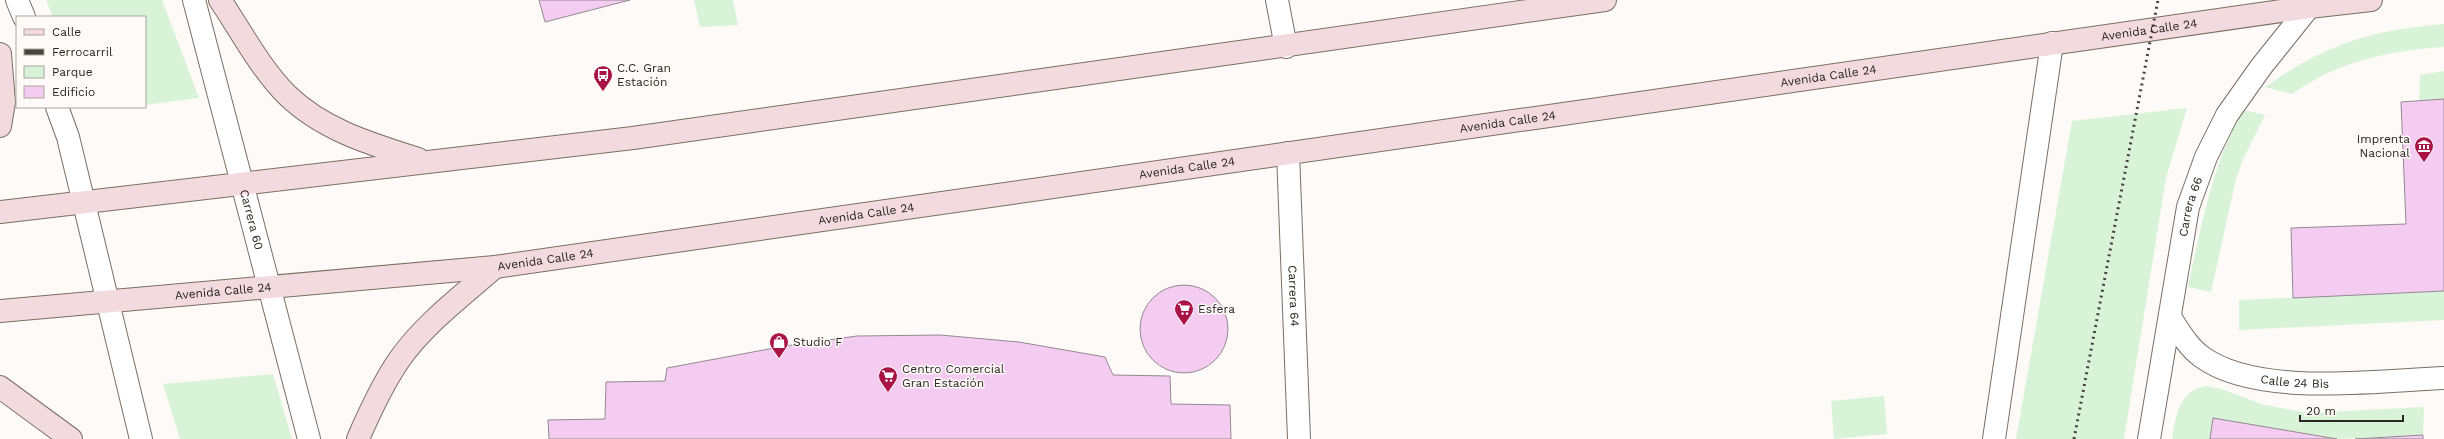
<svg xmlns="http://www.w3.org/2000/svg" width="2444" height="439" font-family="'Work Sans',sans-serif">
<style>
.green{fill:#d9f3d8}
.building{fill:#f4ccf1;stroke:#928991}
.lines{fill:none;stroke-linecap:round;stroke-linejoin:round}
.minor-casing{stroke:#796f68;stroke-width:24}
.tertiary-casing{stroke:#796f68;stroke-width:24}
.secondary-casing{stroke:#796f68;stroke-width:24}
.minor{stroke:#fff;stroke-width:22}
.tertiary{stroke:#fff;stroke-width:22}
.secondary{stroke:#f2dade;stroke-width:22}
.rail{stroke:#474340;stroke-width:3;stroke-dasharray:2 4;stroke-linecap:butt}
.labels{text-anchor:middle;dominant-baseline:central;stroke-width:3;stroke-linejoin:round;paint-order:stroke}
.street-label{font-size:12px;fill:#2a2623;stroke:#fefaf7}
.poi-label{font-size:12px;fill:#2a2623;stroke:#fefaf7;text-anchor:start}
</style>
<rect width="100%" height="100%" fill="#fefaf7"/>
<g class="green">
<path d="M46,0H162L199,98L145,105V17H53Z"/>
<path d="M694,0H733L738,25L700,27Z"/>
<path d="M2444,24V47C2387,51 2339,61 2292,94L2265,87C2328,43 2368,31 2444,24Z"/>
<path d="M2444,71V99L2419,100L2420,75Z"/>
<path d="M2187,108L2166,178L2124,439H2016L2072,121Z"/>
<path d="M2243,110L2265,115L2244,157L2236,179L2211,292L2188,287C2201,226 2212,166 2243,110Z"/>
<path d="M2444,291V320L2239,330V300Z"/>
<path d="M273,374L292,439H180L163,384Z"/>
<path d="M2206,386L2222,389L2264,405L2309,413L2424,407L2423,435L2337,439L2213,419L2210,439H2172C2176,416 2178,391 2206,386Z"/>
<path d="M1884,396L1887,434L1834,439L1831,401Z"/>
</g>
<g class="building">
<path d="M539,0H630L545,22Z"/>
<path d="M2444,99V291L2293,298L2291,228L2406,224L2401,102Z"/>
<circle cx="1184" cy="329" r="44"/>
<path d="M940,335L1019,342L1105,357L1113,375L1170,376L1171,404L1230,405L1231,439H549L548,420L605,419L606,382L665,381L667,368L785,346L857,336Z"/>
<path d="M2213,418L2337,439H2210Z"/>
<path d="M2423,435V439H2355Z"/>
</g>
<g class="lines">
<defs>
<g id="minor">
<path d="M1277,0L1286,47"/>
<path id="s1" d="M1288,153L1299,439"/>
<path id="s2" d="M2170,317C2179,331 2188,347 2202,357C2257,397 2377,381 2444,378"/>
<path d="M1994,439L2052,43"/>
<path id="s3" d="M2149,439L2188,207L2206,157L2227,115L2261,67L2309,7"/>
</g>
<g id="tertiary">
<path d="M17,0L24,17"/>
<path id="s4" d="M194,0L309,439"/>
<path d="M57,107L68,137L141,439"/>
</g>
<g id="secondary">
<path d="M220,0C241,31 260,68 287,95C323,130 371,144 418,159"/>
<path d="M0,54L4,102L0,126"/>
<path d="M0,212L633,138L1605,0"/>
<path id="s5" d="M0,311L495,267L2309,7L2371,0"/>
<path d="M0,387L71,439"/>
<path d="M358,439C370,411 382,385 399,360C424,324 462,296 495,267"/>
</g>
</defs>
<use href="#minor" class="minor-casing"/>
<use href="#tertiary" class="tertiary-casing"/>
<use href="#secondary" class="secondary-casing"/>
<use href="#minor" class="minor"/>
<use href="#tertiary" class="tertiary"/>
<use href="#secondary" class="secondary"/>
<path class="rail" d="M2074,439L2158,0"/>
</g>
<defs>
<symbol id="bus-pin" viewBox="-11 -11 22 30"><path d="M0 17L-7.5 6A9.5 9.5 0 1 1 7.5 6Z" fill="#a91346" stroke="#fefaf7"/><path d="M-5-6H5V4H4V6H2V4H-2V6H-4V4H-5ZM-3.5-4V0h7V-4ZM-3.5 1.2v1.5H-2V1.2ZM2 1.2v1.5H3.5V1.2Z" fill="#fff"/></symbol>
<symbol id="museum-pin" viewBox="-11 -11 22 30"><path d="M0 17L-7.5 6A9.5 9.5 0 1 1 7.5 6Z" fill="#a91346" stroke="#fefaf7"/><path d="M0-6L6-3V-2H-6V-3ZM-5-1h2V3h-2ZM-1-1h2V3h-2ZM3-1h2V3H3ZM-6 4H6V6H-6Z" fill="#fff"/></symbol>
<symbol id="supermarket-pin" viewBox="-11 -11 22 30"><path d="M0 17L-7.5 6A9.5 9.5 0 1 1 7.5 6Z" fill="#a91346" stroke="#fefaf7"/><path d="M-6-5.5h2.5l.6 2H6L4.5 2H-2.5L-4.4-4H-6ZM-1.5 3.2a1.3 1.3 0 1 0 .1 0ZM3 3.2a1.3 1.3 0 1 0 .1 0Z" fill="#fff"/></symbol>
<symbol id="shop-pin" viewBox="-11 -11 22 30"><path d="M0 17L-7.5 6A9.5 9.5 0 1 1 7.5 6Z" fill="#a91346" stroke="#fefaf7"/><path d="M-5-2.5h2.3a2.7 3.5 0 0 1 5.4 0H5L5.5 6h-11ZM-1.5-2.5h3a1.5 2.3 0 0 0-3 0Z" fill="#fff"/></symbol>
</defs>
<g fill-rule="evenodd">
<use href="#bus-pin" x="592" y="64" width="22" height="30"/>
<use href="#museum-pin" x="2413" y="135" width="22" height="30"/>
<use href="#supermarket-pin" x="1173" y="298" width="22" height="30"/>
<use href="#shop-pin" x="768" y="331" width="22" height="30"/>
<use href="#supermarket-pin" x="877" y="365" width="22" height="30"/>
</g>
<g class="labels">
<g class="street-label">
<text stroke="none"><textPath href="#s5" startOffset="2168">Avenida Calle 24</textPath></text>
<text stroke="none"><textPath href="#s5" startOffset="1844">Avenida Calle 24</textPath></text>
<text stroke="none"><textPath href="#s5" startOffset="1520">Avenida Calle 24</textPath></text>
<text stroke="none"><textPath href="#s5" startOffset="1196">Avenida Calle 24</textPath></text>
<text stroke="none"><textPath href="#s3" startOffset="236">Carrera 66</textPath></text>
<text stroke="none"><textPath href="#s5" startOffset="872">Avenida Calle 24</textPath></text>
<text stroke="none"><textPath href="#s4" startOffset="227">Carrera 60</textPath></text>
<text stroke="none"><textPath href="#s5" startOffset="548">Avenida Calle 24</textPath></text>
<text stroke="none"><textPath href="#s5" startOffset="224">Avenida Calle 24</textPath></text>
<text stroke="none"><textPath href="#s1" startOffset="143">Carrera 64</textPath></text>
<text stroke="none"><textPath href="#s2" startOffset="149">Calle 24 Bis</textPath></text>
</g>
<g class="poi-label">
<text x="617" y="68">C.C. Gran<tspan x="617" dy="14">Estación</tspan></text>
<text x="2410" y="139" text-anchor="end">Imprenta<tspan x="2410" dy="14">Nacional</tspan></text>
<text x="1198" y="309">Esfera</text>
<text x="793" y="342">Studio F</text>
<text x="902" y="369">Centro Comercial<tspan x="902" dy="14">Gran Estación</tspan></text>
</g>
</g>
<rect x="16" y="16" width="130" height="92" fill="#fefaf7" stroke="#a9a5a2"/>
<rect x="24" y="29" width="20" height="6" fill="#f2dade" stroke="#a9a5a2"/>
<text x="52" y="36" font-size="12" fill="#2a2623">Calle</text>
<rect x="24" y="49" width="20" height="6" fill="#474340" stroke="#a9a5a2"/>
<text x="52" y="56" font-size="12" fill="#2a2623">Ferrocarril</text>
<rect x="24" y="66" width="20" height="12" fill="#d9f3d8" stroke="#a9a5a2"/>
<text x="52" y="76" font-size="12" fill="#2a2623">Parque</text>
<rect x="24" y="86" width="20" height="12" fill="#f4ccf1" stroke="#a9a5a2"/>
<text x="52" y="96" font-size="12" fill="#2a2623">Edificio</text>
<path d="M2300 415v6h103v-6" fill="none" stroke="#2a2623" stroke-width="2"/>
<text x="2306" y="415" font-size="12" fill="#2a2623" stroke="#fefaf7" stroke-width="3" paint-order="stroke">20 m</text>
</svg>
